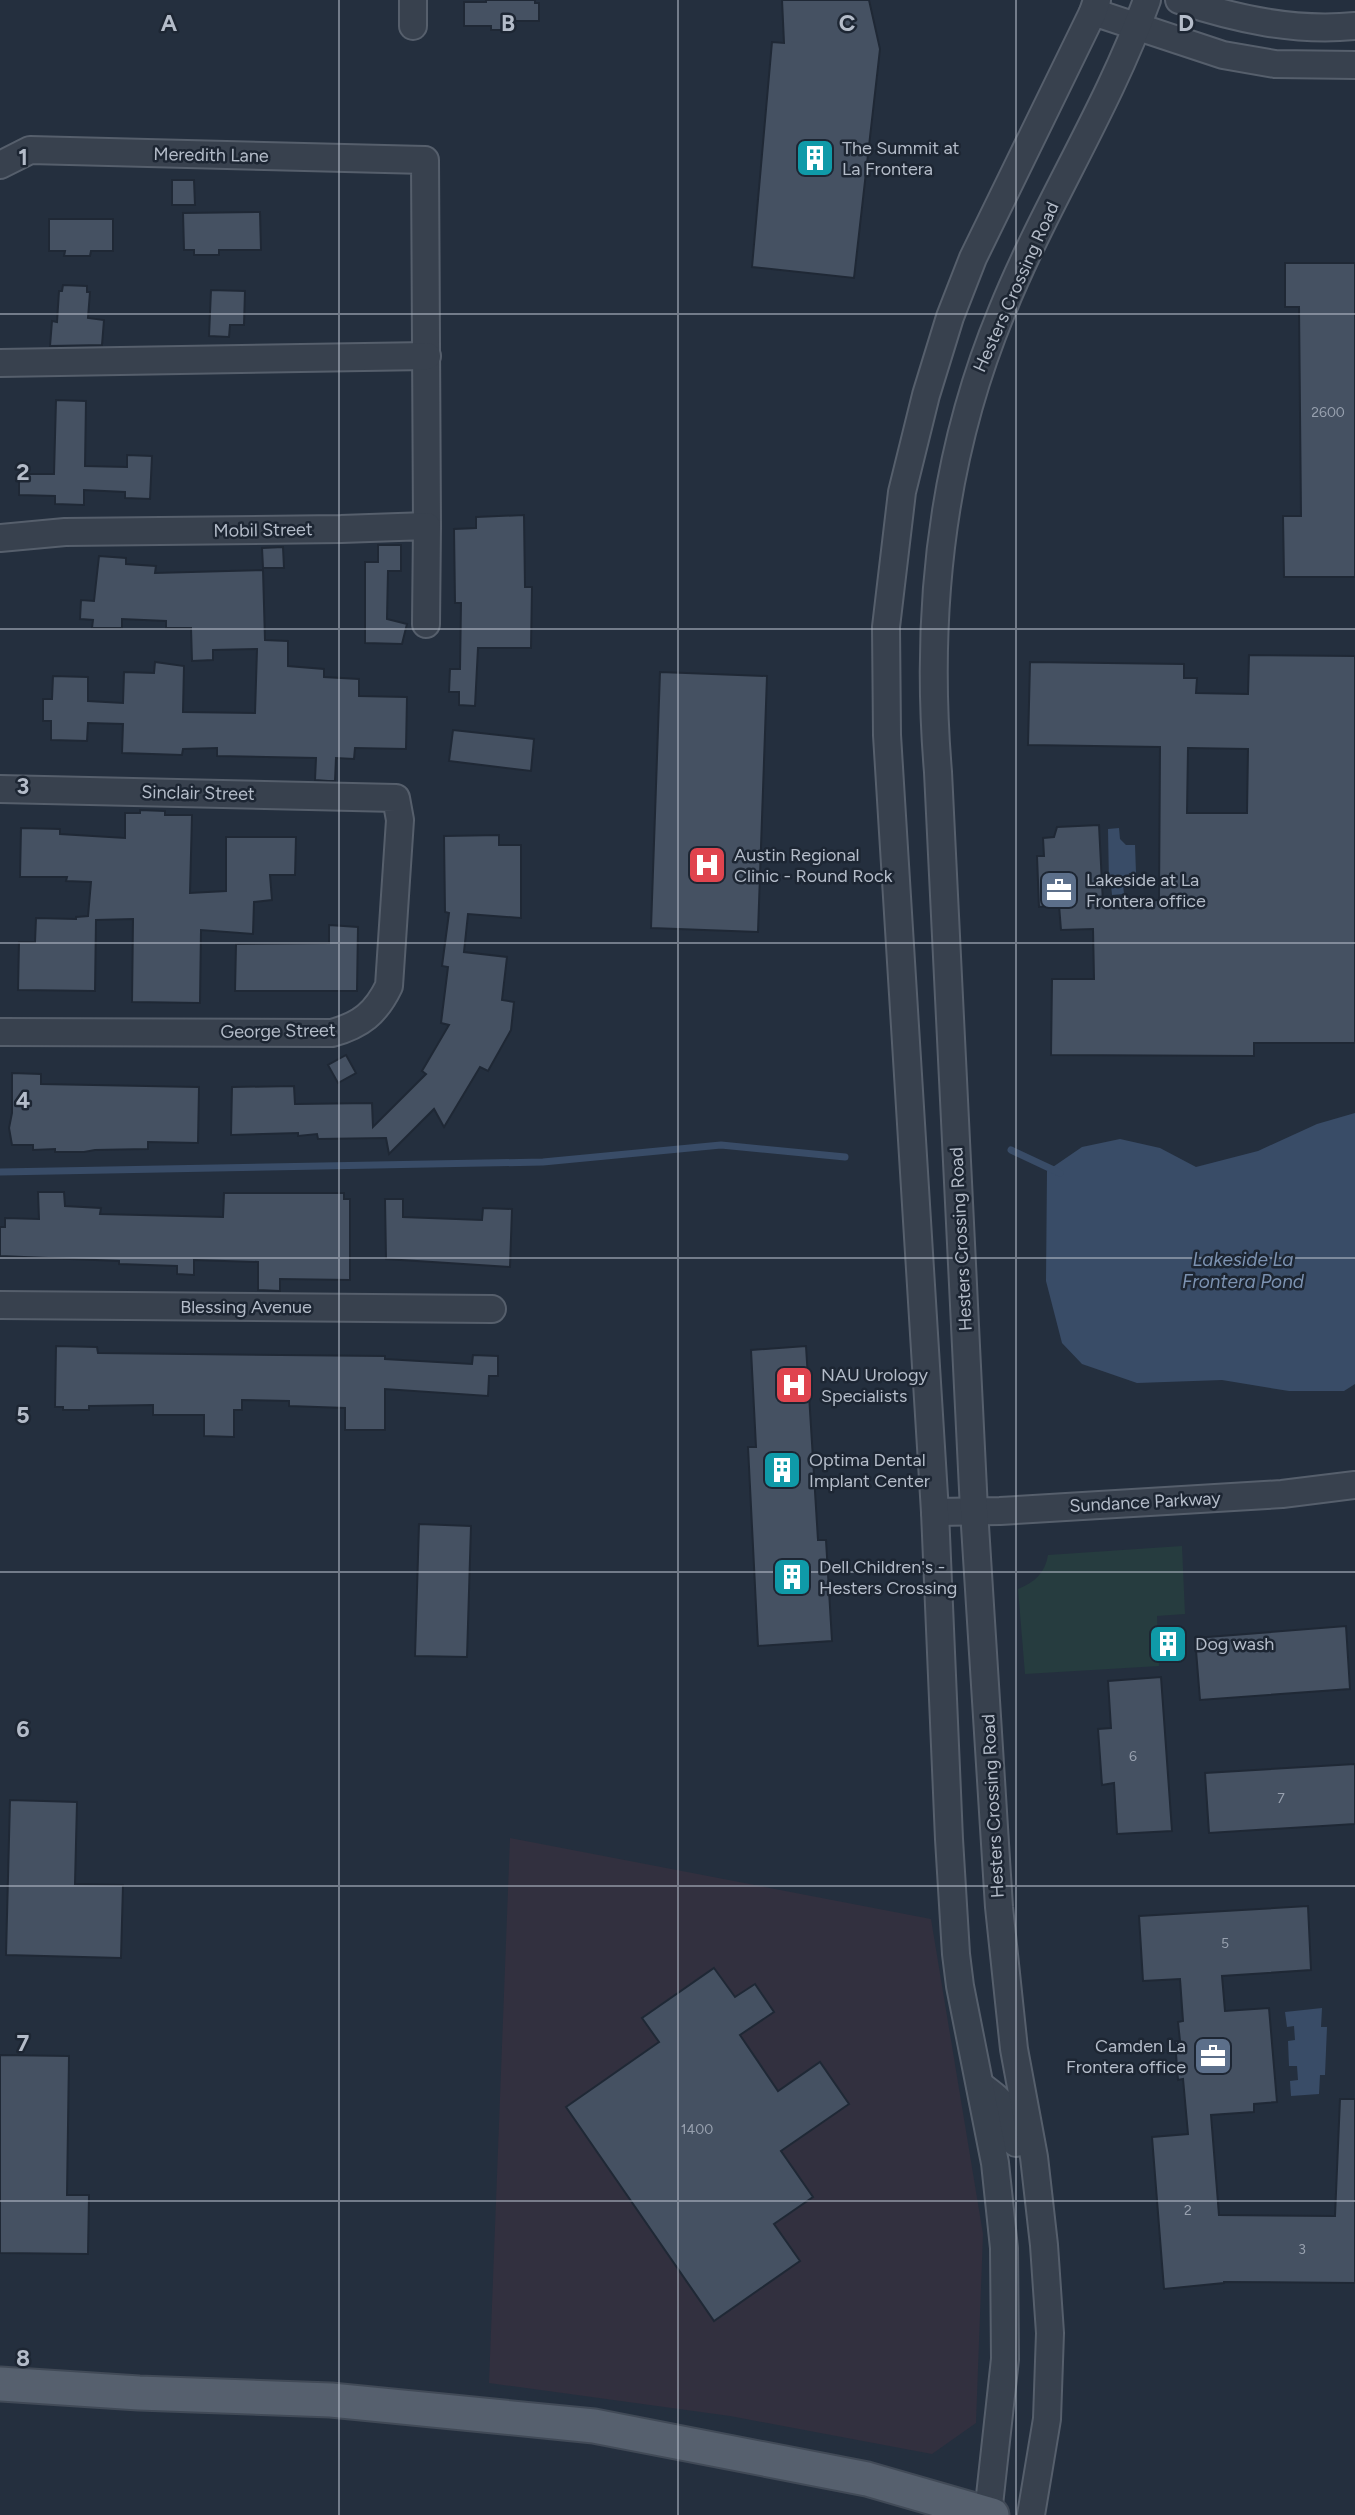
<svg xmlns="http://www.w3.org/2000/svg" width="1355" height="2515" font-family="Figtree,sans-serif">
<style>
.medical{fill:#32303f}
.green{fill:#263c3f}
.water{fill:#394c67}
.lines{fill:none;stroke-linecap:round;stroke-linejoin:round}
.stream{stroke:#394c67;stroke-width:7}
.building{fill:#455162;stroke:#1f2835;stroke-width:2;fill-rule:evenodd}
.minor-casing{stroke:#565f6c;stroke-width:30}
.major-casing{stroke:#414a57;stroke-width:37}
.minor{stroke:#38414e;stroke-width:26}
.major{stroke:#56606e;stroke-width:33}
.grid{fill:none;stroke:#b4bcc9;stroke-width:2;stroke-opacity:0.55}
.labels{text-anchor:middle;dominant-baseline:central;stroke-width:5;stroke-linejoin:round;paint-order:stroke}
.number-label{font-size:14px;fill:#98a1af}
.poi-label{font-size:18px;fill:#b4bcc9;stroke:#1d2633;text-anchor:start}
.street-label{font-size:18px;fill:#b4bcc9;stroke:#1d2633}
.water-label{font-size:19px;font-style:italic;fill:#7c92b1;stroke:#1d2633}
.grid-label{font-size:23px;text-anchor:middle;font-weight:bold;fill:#b4bcc9;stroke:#1d2633;stroke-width:5;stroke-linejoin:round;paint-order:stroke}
</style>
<rect width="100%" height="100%" fill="#242f3e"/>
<path class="medical" d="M510,1838L931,1919L983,2234L976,2423L932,2454L730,2416L489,2383Z"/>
<path class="green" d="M1182,1546L1185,1614L1157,1616L1159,1666L1025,1674L1018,1589C1035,1582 1045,1573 1048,1555Z"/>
<g class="water">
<path d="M1119,828L1120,839L1126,845H1135L1136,873H1129L1127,882L1123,884L1124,894L1112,895L1111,884L1109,883L1108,829Z"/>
<path d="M1355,1113V1384L1344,1391H1289L1222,1380L1137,1383L1082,1364L1062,1343L1046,1281L1047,1171L1082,1147L1120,1139L1160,1148L1196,1167L1258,1151L1317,1124Z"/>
<path d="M1322,2008L1321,2027H1327L1325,2075H1320L1319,2094L1291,2096L1290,2081L1298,2080L1297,2066H1289L1288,2041L1295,2040L1294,2026L1287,2027L1285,2012Z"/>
</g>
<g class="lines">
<g class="stream">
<path d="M1011,1150L1060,1173"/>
<path d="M0,1172L543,1162L721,1145L845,1157"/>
</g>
</g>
<g class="building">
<path d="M486,0H535V3H539V21H510L509,30H491V26H464V2H486Z"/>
<path d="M782,0H869L880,49L854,278L752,267L772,42L784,43Z"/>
<path d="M172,180H194L195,205H172Z"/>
<path d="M260,212L261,250H219V255H194V250H184L183,213Z"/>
<path d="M49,219H113V251H91L90,256H64L65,251H49Z"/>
<path d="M1285,263H1355V577H1284L1283,516H1301L1299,307H1285Z"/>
<path d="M63,285L87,286V292H90L88,318L104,320L102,345L50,346L52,321L57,322L59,291H62Z"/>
<path d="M211,290L245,291L244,325H230L229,337L209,336Z"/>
<path d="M56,400L86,401L85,466L127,467V455L152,456L150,499L125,498V492L84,490V505L55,504V496L19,495V474H54Z"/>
<path d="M524,515L525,587H532L531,648H478L475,706L459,705V692H449L450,669H460L461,603H455L454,529L476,528V517Z"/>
<path d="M378,545H401V571H388L387,619L407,624L402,644L365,643V562H378Z"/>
<path d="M283,547L284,568H263L262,548Z"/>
<path d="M99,556L126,558V564L156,566L155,573L263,570L265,640L288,641V666L324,669V677L359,679V696L407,697L406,749L355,748L354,759L336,758L335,781H328L315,780L316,758L217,756V748L183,749L182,755L122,753L123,724L88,723L87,741L51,740V721H43V699H52L53,676L88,677V701L123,703L124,672L154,673L155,662L184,666L183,712L255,713L257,649L213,650V660L192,661L191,628H166V621L122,619V628H92L93,620L80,619L81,600L94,601Z"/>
<path d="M1249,655L1355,656V1043H1254V1056L1051,1055L1052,979H1094L1093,929L1061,930L1059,905L1039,907L1037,856H1044L1043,838L1054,837L1057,827L1099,825L1103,903L1159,900L1160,747L1028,745L1030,662L1184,664V678H1197L1196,693L1248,694ZM1188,748L1248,749L1247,813H1187Z"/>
<path d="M660,672L767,676L758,932L651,928Z"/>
<path d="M453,730L534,739L531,771L449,761Z"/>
<path d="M140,810L165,811V815H192L190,893L226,891V837H296L295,875H270L272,900L254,902L253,934L201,930L200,1003L132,1002L133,919L96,920L95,991L18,990L19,942H35L36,918L76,919V917L88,916L91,882L66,881L67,877H20L21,828L60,829V834L125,838V813H140Z"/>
<path d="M499,835V845H521V918L468,914L464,952L507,957L502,1000L514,1002L511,1030L488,1071L480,1067L444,1127L434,1109L389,1154L386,1138L318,1139L317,1134L298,1136V1133L231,1135L232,1087L294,1086L295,1104L372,1103L373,1127L426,1074L422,1071L449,1025L441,1023L448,967L442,966L449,913L445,912L444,836Z"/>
<path d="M329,925L358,927L357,991H235L236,944L329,943Z"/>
<path d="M346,1055L356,1073L338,1083L328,1065Z"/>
<path d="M12,1073L41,1074V1084L199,1087L198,1143L148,1142V1149L95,1150L84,1152H55V1149L33,1150V1145H12L9,1128L12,1113Z"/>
<path d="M38,1192H64L65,1206L101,1208L100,1214L223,1217L224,1193H344V1199H350V1280L280,1279V1291L258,1290V1262L194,1260V1275L177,1274V1266L119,1264V1261L0,1256V1227H5V1218L39,1219Z"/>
<path d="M385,1199H403V1217L482,1220L483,1208L512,1209L510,1267L386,1259Z"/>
<path d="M56,1346L97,1347L98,1353L385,1356V1359L472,1364L473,1355L498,1356V1376H489L488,1396L385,1389V1430H345V1408L289,1406V1401L242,1400V1410H234V1437L204,1436V1415H153V1405L89,1406V1410H63V1407H55Z"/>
<path d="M806,1346L818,1540H826L832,1641L758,1646L748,1447H756L751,1350Z"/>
<path d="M419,1524L471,1526L467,1657L415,1656Z"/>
<path d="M1346,1626L1350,1689L1200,1700L1195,1638Z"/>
<path d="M1177,1635L1178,1652L1160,1653L1159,1636Z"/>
<path d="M1161,1677L1172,1831L1117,1834L1114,1783L1102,1785L1098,1729L1111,1728L1108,1681Z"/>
<path d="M1355,1764V1824L1209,1833L1205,1773Z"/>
<path d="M10,1800L77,1802L75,1884L123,1885L121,1958L6,1955Z"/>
<path d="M1308,1906L1311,1970L1222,1976L1225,2011L1269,2008L1277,2102L1254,2104V2112L1211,2115L1219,2215L1335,2216L1340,2099H1355V2283L1224,2282V2283L1164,2289L1152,2137L1188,2134L1183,2079L1178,2080L1175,2041H1180L1178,2022L1183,2021L1180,1979L1143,1981L1139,1916Z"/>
<path d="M714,1968L735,1997L755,1984L774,2012L740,2035L778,2091L820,2062L849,2104L781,2151L813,2197L774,2224L800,2261L714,2321L566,2107L659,2042L642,2018Z"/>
<path d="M0,2055L69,2056L67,2195H89L88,2254L0,2253Z"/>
</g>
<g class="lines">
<defs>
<g id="minor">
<path d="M1179,0C1236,19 1295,32 1355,26"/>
<path d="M1093,12L1223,55L1275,64L1355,65"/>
<path d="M413,26V0"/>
<path d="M0,165L30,150L425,160L427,526"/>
<path d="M0,363L427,356"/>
<path d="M0,538L65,532L341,529L427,526L426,624"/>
<path d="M0,789L396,798L400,820L389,986C376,1013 361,1025 332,1033L0,1032"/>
<path d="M0,1305L492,1309"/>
<path d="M935,1512L1000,1511L1282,1494L1355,1485"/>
<path d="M980,2085C1007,2105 1011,2109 1016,2143"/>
<path d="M988,2514L1005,2359L1004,2248L995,2163L960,1986L956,1954L949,1839L935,1512L887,735L886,627L902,492L926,395L950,317L973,258L1093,12L1097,0"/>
<path d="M1031,2515L1047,2419L1050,2333L1044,2245L1034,2157L1014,2049L999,1907L974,1510L938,772C925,616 941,458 1002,311C1045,205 1108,108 1147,0"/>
</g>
<path id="major" d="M0,2384L139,2393L331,2400L594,2426L867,2479L992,2515"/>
</defs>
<use href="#minor" class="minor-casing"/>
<use href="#major" class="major-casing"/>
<use href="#minor" class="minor"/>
<use href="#major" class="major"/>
</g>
<path class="grid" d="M339,0V2515M678,0V2515M1016,0V2515M0,314H1355M0,629H1355M0,943H1355M0,1258H1355M0,1572H1355M0,1886H1355M0,2201H1355"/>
<defs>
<symbol id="building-square" viewBox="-11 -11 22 22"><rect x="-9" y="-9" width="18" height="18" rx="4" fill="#0f9aa8" stroke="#1d2633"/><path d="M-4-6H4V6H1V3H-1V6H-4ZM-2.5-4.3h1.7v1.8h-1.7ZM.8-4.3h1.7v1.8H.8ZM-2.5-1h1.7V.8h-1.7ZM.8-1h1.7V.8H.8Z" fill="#fff"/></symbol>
<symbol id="hospital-square" viewBox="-11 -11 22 22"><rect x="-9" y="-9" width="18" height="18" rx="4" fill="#e0444e" stroke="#1d2633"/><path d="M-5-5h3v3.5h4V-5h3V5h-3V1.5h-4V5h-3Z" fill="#fff"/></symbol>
<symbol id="office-square" viewBox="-11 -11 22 22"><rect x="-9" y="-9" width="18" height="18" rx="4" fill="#5c6f8a" stroke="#1d2633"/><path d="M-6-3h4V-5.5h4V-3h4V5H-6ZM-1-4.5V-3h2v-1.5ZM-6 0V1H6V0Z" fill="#fff"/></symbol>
</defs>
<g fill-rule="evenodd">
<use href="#building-square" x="793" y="136" width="44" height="44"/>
<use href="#hospital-square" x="685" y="843" width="44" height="44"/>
<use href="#office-square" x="1037" y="868" width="44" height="44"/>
<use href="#hospital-square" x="772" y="1363" width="44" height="44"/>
<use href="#building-square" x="760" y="1448" width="44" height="44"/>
<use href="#building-square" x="770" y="1555" width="44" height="44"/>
<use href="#building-square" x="1146" y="1622" width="44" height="44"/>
<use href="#office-square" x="1191" y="2034" width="44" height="44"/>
</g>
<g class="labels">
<g class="number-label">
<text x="1328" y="412">2600</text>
<text x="1133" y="1756">6</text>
<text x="1281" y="1798">7</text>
<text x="1225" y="1943">5</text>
<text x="697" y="2129">1400</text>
<text x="1188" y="2210">2</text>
<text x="1302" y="2249">3</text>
</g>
<g class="poi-label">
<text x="842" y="148">The Summit at<tspan x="842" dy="21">La Frontera</tspan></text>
<text x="734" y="855">Austin Regional<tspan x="734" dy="21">Clinic - Round Rock</tspan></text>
<text x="1086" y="880">Lakeside at La<tspan x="1086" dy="21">Frontera office</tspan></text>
<text x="821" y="1375">NAU Urology<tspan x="821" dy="21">Specialists</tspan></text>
<text x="809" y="1460">Optima Dental<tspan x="809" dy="21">Implant Center</tspan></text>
<text x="819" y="1567">Dell Children's -<tspan x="819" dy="21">Hesters Crossing</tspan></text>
<text x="1195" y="1644">Dog wash</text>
<text x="1186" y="2046" text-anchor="end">Camden La<tspan x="1186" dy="21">Frontera office</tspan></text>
</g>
<g class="street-label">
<text transform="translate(211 155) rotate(1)">Meredith Lane</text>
<text transform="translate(1016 287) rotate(-66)">Hesters Crossing Road</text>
<text transform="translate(263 530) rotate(-1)">Mobil Street</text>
<text transform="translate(198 793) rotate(1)">Sinclair Street</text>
<text transform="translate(278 1031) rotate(-1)">George Street</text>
<text transform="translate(961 1239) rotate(-93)">Hesters Crossing Road</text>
<text x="246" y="1307">Blessing Avenue</text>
<text transform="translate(1145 1502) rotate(-3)">Sundance Parkway</text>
<text transform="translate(993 1806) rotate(-93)">Hesters Crossing Road</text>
</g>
<g class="water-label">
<text x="1243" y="1259">Lakeside La<tspan x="1243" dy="22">Frontera Pond</tspan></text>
</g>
</g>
<g class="grid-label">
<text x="169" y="31">A</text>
<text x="508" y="31">B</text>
<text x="847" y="31">C</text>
<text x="1186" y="31">D</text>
<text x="23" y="165">1</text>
<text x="23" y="480">2</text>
<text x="23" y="794">3</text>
<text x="23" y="1108">4</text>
<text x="23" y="1423">5</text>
<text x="23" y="1737">6</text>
<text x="23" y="2051">7</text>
<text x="23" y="2366">8</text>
</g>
</svg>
